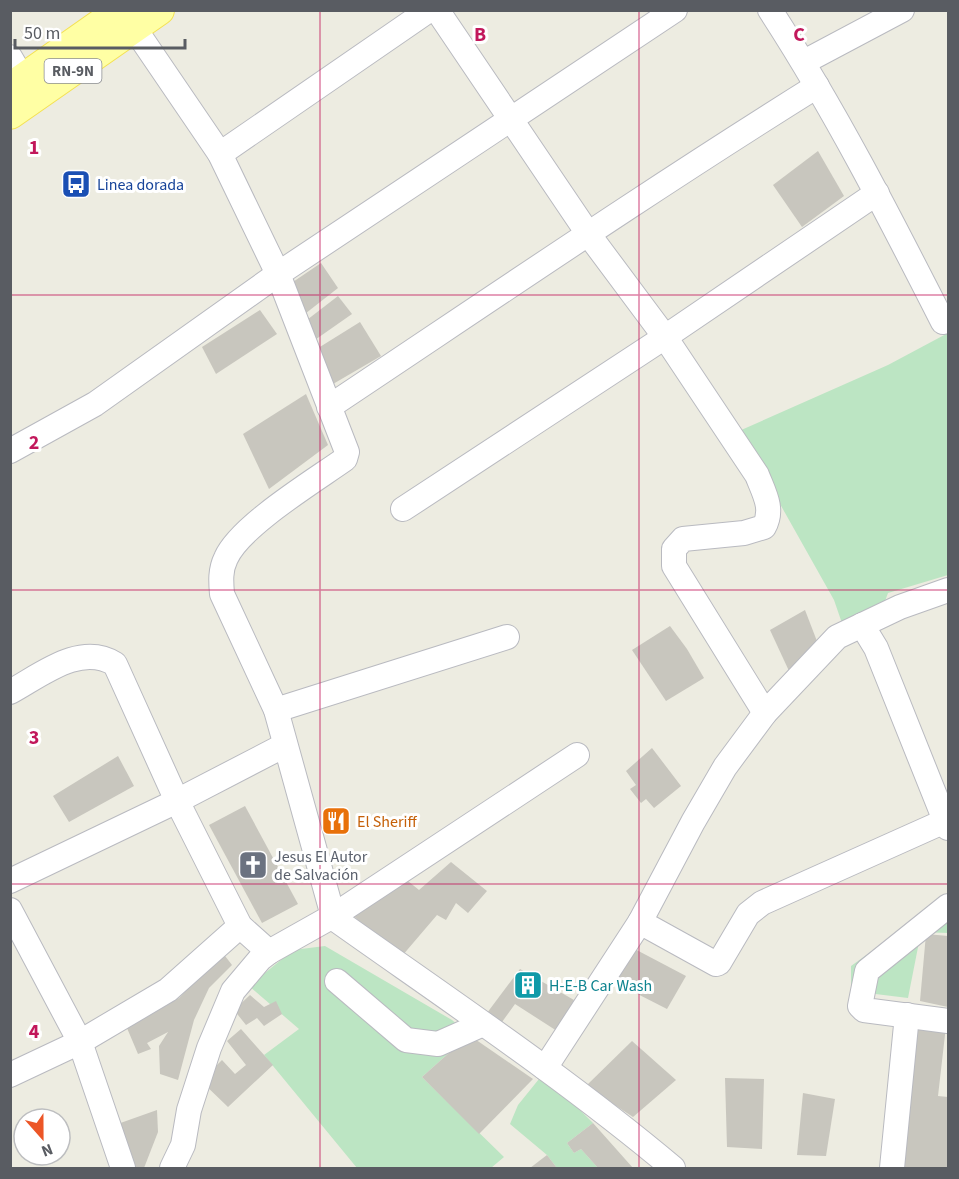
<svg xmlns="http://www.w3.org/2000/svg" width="959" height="1179" font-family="'Source Sans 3',sans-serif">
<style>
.green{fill:#bce5c3}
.building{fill:#c8c6be}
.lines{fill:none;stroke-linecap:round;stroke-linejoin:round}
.minor-casing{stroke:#b9bac0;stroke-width:26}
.major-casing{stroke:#f4e153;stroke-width:32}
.minor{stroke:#fff;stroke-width:24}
.major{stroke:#ffffa4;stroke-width:30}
.grid{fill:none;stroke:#c2185b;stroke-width:1.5;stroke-opacity:0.55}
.labels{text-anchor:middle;stroke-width:6;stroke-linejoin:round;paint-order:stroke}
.shield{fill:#fff;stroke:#8b8d91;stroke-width:1.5}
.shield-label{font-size:15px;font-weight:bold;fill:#595c62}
.transit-label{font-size:16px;fill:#164399;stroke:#fff;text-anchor:start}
.food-label{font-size:16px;fill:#c56008;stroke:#fff;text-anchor:start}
.worship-label{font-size:16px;fill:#5b616d;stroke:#fff;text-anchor:start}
.culture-label{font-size:16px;fill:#0d838f;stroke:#fff;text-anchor:start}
.grid-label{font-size:20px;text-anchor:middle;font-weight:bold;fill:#c2185b;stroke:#fff;stroke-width:6;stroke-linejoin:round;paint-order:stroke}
</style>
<rect width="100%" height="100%" fill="#edece1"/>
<g class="green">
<path d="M948 333V575L888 593 877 623 844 629 834 600 739 431 888 365Z"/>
<path d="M948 897V933L921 932 908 998 851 991V966Z"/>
<path d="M325 946 452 1020 469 1035 422 1077 504 1157 491 1168H357L264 1055 299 1029 249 986 293 950Z"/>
<path d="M539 1079 564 1094 593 1123 567 1143 574 1153 581 1149 598 1168H557L547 1155 510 1124 518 1105Z"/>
</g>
<g class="building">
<path d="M818 151 844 196 802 227 773 185Z"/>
<path d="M321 263 338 288 301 317 287 286Z"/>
<path d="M338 296 352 314 312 342 303 323Z"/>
<path d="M260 310 277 334 216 374 202 347Z"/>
<path d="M360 322 381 356 333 384 315 350Z"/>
<path d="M306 394 328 445 269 489 243 434Z"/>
<path d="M805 610 820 649 789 671 770 630Z"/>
<path d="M670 626 687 649 704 678 666 701 632 650Z"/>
<path d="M652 748 681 786 654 808 646 799 641 803 630 789 636 785 626 771Z"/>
<path d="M118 756 134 786 69 822 53 796Z"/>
<path d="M245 806 298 904 262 923 209 825Z"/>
<path d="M451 862 487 891 468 913 456 903 446 920 437 915 402 956 371 934 352 914 403 877 419 890Z"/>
<path d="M926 934 948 936V1007L920 1001Z"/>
<path d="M629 946 686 976 667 1009 614 982Z"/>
<path d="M222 952 232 965 209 988 194 1020 178 1080 160 1074 159 1046 168 1032 147 1043 151 1049 138 1054 124 1021 179 998Z"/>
<path d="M520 969 574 1000 557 1031 515 1004 502 1022 487 1013Z"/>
<path d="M250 995 264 1007 276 1001 282 1014 264 1026 257 1018 246 1025 234 1010Z"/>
<path d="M909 1021 946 1026 938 1096 948 1097V1168H895Z"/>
<path d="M241 1029 273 1065 228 1107 201 1081 222 1060 235 1074 246 1065 227 1041Z"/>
<path d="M469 1035 533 1079 479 1134 422 1077Z"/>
<path d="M632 1041 676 1080 633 1117 586 1086Z"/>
<path d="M725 1078 764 1079 762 1149 727 1147Z"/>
<path d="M803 1093 835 1099 826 1156 797 1155Z"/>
<path d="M157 1110 158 1132 144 1168H127L112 1126Z"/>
<path d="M593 1123 633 1168H598L581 1149 574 1153 567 1143Z"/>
<path d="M547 1155 557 1168H530Z"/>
</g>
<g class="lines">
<g class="minor-casing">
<g id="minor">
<path d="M437 10 589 235 665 337 757 475C764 493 774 509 764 527L744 533 683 539 674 549V566L765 713"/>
<path d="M770 10C835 110 889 216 943 322L948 321"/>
<path d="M124 13 220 154 278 274 347 452 345 459C314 481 240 526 226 558 220 570 221 582 222 594L276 710 333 916 339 922C452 1002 567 1079 673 1168"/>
<path d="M10 57 23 79"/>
<path d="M804 62 902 10"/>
<path d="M220 154 429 10"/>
<path d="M329 407C491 299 652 189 817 86"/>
<path d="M10 451 95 404 278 274 675 10"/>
<path d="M403 509 665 337 877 193"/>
<path d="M862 625 876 648 948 828"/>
<path d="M10 692C40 676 80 642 115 664L177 801 240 926 269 952"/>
<path d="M276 710 507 637"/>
<path d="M10 881 177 801 285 745"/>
<path d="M948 906 867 971 860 1006 864 1010 948 1021"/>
<path d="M10 910 80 1042 123 1168"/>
<path d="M640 922 716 964 719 963 748 914 762 903 945 821"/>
<path d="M337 981 406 1040 438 1044 483 1024"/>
<path d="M545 1068 640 922 693 822 725 767 765 713 837 637 900 607 948 590"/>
<path d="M10 1075 80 1042 168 990 240 926"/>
<path d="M172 1168 183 1145 189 1110 209 1048 233 991 260 959 269 952 333 916 577 755"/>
<path d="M892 1168 907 1015"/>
</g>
</g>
<g class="major-casing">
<g id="major">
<path d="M10 88 121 10"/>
<path d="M10 114 159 10"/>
</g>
</g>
<use href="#minor" class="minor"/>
<use href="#major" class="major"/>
</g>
<path class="grid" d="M320 10V1168M639 10V1168M10 295H948M10 590H948M10 884H948"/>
<defs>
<g id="bus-square" transform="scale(1.5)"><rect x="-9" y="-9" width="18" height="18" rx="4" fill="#1a4fb4" stroke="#fff"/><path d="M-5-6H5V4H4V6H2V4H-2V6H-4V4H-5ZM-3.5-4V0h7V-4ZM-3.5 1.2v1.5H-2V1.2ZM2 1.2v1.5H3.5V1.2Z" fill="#fff"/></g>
<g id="restaurant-square" transform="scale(1.5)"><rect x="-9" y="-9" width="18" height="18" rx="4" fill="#e8710a" stroke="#fff"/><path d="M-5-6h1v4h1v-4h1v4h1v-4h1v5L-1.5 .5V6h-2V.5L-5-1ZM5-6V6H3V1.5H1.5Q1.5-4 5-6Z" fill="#fff"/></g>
<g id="church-square" transform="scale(1.5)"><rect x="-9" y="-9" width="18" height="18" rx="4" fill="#6b7280" stroke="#fff"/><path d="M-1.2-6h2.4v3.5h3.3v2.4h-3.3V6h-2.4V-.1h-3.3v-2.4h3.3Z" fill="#fff"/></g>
<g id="building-square" transform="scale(1.5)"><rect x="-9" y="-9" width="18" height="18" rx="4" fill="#0f9aa8" stroke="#fff"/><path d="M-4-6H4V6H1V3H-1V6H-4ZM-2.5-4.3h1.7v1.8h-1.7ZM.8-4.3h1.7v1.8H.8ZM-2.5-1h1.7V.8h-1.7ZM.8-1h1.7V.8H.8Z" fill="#fff"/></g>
</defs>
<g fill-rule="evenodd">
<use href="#bus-square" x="76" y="184"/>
<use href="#restaurant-square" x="336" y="821"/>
<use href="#church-square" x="253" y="865"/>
<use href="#building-square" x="528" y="985"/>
</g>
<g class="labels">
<rect class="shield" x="44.5" y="59" width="57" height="24" rx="4.5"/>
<g class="shield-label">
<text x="73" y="76">RN-9N</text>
</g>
<g class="transit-label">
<text x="97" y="190">Linea dorada</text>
</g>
<g class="food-label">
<text x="357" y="827">El Sheriff</text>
</g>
<g class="worship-label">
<text x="274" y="862">Jesus El Autor<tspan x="274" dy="18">de Salvación</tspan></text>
</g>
<g class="culture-label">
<text x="549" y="991">H-E-B Car Wash</text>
</g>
</g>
<g class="grid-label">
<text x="480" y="41">B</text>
<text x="799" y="41">C</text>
<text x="34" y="154">1</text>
<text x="34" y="449">2</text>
<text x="34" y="744">3</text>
<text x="34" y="1038">4</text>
</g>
<rect width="959" height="1179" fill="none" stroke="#595c62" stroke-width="24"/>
<g transform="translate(42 1137) rotate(159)"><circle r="28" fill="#ffffff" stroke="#bdbec0" stroke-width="1.5"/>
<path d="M0-4.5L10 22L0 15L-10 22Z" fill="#ec5627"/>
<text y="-9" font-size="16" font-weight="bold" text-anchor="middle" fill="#595c62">N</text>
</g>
<path d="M15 39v9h170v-9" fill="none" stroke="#595c62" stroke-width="3"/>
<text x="24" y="39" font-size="18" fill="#595c62" stroke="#ffffff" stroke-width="4.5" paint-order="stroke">50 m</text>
</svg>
